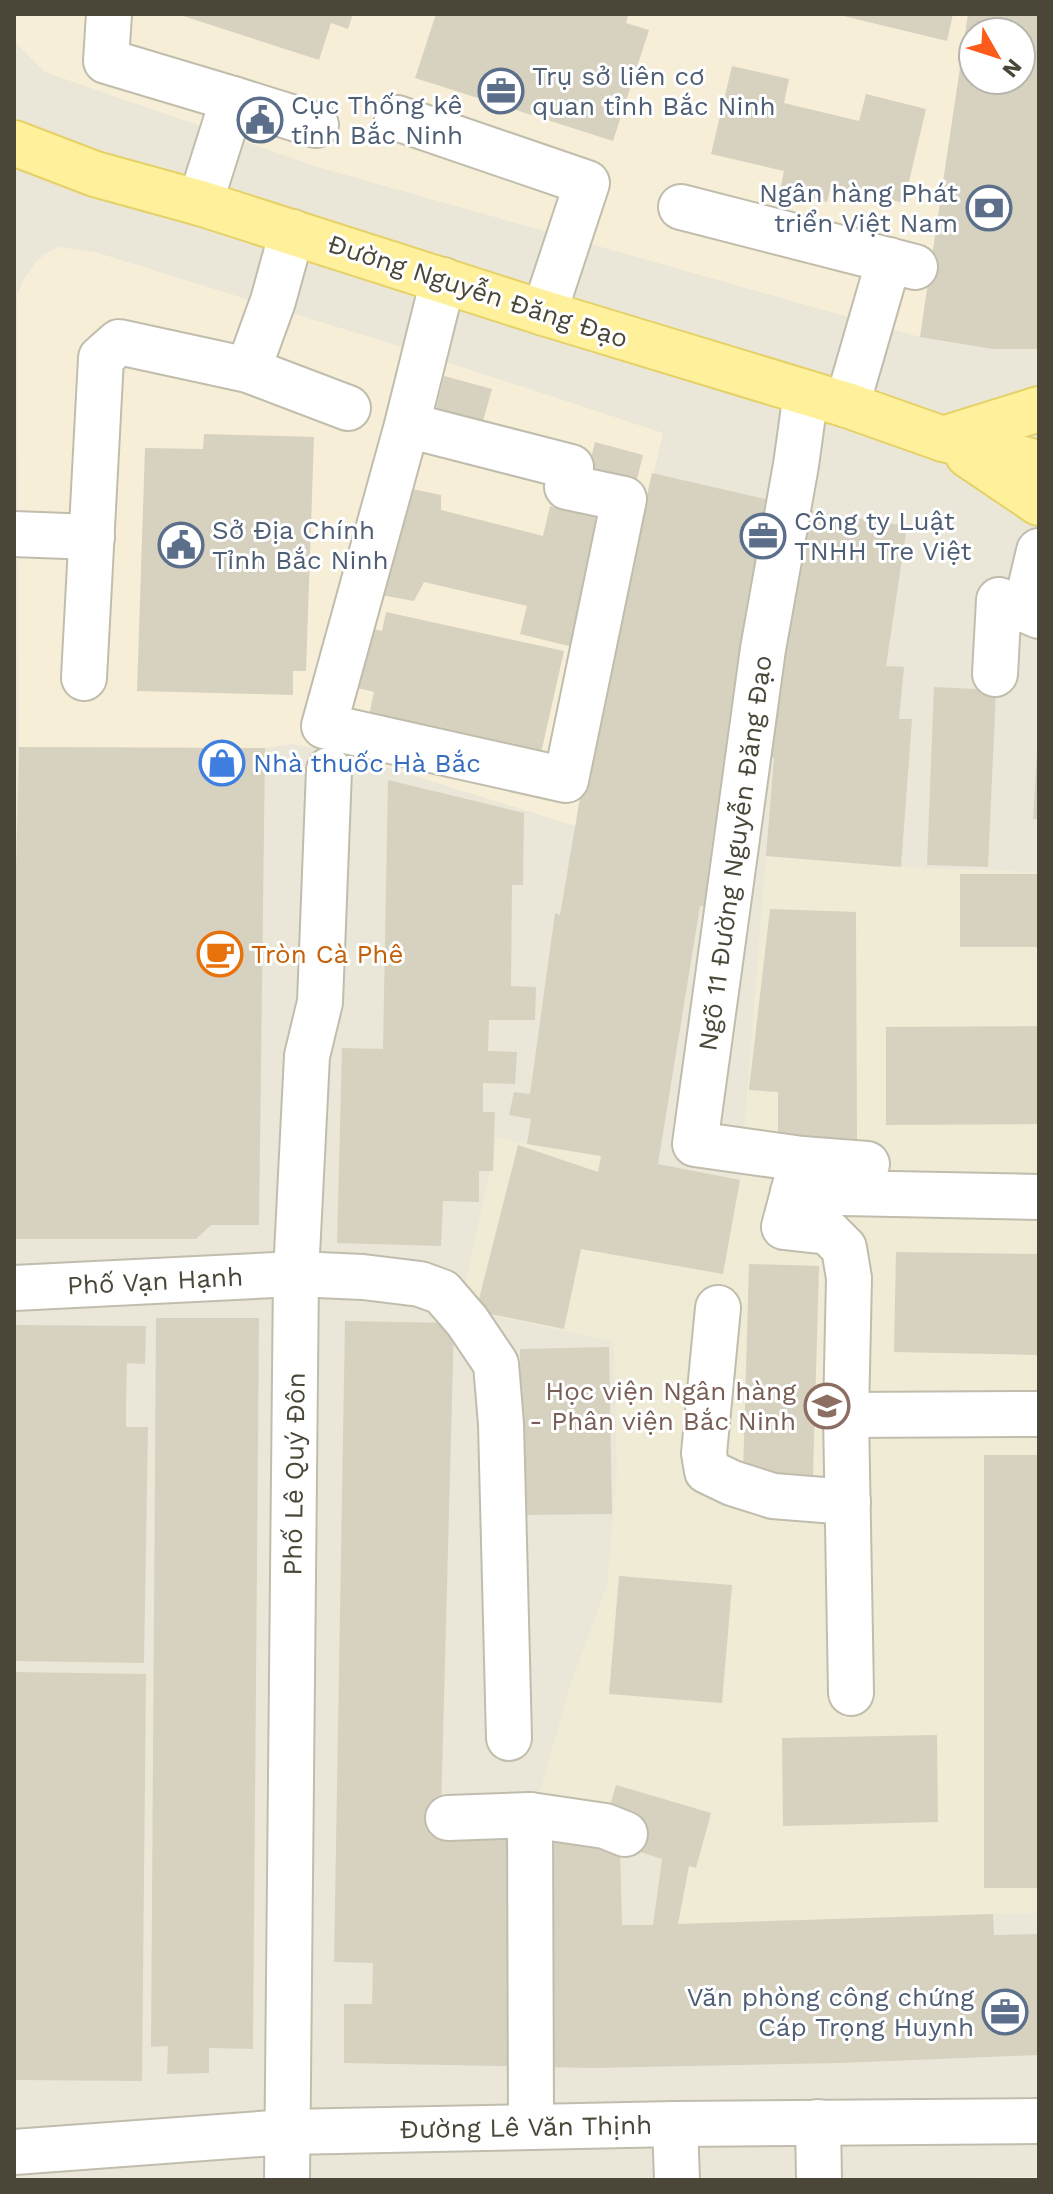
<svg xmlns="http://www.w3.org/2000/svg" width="1053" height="2194" font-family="'Work Sans',sans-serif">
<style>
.residential{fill:#eae7d9;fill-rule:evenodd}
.commercial{fill:#f7eed7}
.education{fill:#efebd5}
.building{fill:#d7d1c0;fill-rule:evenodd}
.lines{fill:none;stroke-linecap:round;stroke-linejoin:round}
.minor-casing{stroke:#c1bdad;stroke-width:48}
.major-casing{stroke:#e6d169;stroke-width:48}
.minor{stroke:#fff;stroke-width:44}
.major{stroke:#fff09b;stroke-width:44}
.labels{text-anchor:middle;stroke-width:6;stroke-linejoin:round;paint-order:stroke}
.service-label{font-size:26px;fill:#4e5e75;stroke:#fff;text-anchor:start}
.street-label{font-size:26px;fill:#4a4638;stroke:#fff}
.shop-label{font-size:26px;fill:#366cbe;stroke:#fff;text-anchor:start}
.food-label{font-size:26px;fill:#c56008;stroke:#fff;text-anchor:start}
.education-label{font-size:26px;fill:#785e54;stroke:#fff;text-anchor:end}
</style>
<rect width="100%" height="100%" fill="#f6f4eb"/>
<path class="residential" d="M14 14H1039V2180H14ZM973 32H1021V80H973Z"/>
<g class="commercial">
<path d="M14 14H968L920 337 321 168 45 72 14 41Z"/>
<path d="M58 247 95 252 395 345 663 433 606 678 576 826 337 752 292 744 265 748 19 747 17 296 24 279 35 263 45 254Z"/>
<path d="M1012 2177H1039V2180H870Z"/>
</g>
<path class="education" d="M766 856 901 867 1039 872V1913L678 1924 689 1866 711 1813 617 1785 606 1820 536 1805 570 1686 607 1585 617 1472 614 1342 460 1308 497 1137 527 1144 658 1164 740 1180Z"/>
<g class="building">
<path d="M177 14H353L348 29 331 23 319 60Z"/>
<path d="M436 14H622L628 16 626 23 649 30 613 141 415 78Z"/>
<path d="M835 14H953L947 41Z"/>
<path d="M968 14H1039V349H993L920 337ZM973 32H1021V80H973Z"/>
<path d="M732 66 789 79 784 103 859 121 866 94 926 109 904 203 831 185 827 202 780 191 784 171 711 154Z"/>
<path d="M444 376 492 389 483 421 436 409Z"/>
<path d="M204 434 314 437 306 671H293V695L137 691 145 448 203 449Z"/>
<path d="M595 442 643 455 635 487 587 475Z"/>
<path d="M652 473 783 503 715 824 707 881 721 884 717 908 700 906 658 1164 740 1180 723 1274 581 1249 564 1329 476 1311 518 1145 598 1172 601 1156 527 1144 531 1119 509 1115 514 1092 530 1094 555 913 560 915 582 786Z"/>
<path d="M398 486 441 495V510L543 536 550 506 612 521 581 649 520 634 527 606 424 582 414 601 375 594Z"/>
<path d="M793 508 907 526 886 666 904 667 899 719H912L901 867 766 856 774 758 765 757Z"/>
<path d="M386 612 564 651 539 762 367 724 374 692 345 685 359 625 382 631Z"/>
<path d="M934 687 996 690 988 867 927 865Z"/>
<path d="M19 747 265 748 259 1225H211L196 1239H14V953Z"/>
<path d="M1037 752H1039V819H1033Z"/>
<path d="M388 780 524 813 523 885H512L511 986 536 987 535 1020H489L488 1051 517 1052 515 1084 483 1083V1112H495L493 1171H479V1202L443 1201 441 1246 337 1243 342 1048 383 1049Z"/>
<rect x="960" y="874" width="79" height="73"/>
<path d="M770 909 856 912 857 1139 778 1136V1092L749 1090Z"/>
<path d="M1039 1026V1124L886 1125V1027Z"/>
<path d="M896 1252 1039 1254V1355L894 1352Z"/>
<path d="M749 1264 819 1266 813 1475 743 1474Z"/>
<path d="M156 1318H259L253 2049 209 2048V2073L167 2074 168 2046 151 2047Z"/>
<path d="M345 1321 454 1323 441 1813 589 1834V1847L620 1845 622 1925H653L662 1859 628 1848 606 1820 616 1785 711 1813 696 1868 689 1866 678 1924 993 1914 994 1935 1039 1934V2055L839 2063 593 2068 344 2063V2004H372L373 1963 334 1962Z"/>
<path d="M14 1325 146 1326 145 1364 127 1363 126 1401V1427H148L144 1663 14 1661Z"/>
<path d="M609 1347 612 1514 523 1515 520 1349Z"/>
<rect x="984" y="1455" width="55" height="433"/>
<path d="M619 1576 732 1585 722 1703 609 1694Z"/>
<path d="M14 1672 146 1674 142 2081 14 2080Z"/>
<path d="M937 1735 938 1822 783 1826 782 1738Z"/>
</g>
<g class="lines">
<g class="minor-casing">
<g id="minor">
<path d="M109 14 106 61 233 99"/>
<path d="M397 118 587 183 544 313"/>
<path d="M200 203 233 99 316 125"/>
<path d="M681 207 915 267"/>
<path d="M292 232 273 301 248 370 348 408"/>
<path d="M806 393 796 465 763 649 695 1144 802 1159 867 1164"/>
<path d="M847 405 889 260"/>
<path d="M407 425 571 467 567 487 624 499 566 780 324 726 407 425 443 280"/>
<path d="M14 534 92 537"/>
<path d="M1039 551 1025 610 1039 616"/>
<path d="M995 674 999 600 1025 610"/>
<path d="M84 678 101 358 119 342 248 370"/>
<path d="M802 1159 784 1227 828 1232 844 1248 849 1278 846 1415 851 1693"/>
<path d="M793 1192 1039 1197"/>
<path d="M14 1288 296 1274 363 1277 420 1284 442 1292 467 1321 496 1364 501 1424 509 1738"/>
<path d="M718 1308 704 1453 707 1471 732 1483 773 1496 848 1502"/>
<path d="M846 1415 1039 1414"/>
<path d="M448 1818 530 1815"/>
<path d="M818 2122 819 2180"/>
<path d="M675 2124 677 2180"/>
<path d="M531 2127 530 1815 605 1826 625 1834"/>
<path d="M14 2152 287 2132 675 2124 1039 2121"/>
<path d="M287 2180 296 1274 307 1056 320 1002 329 770"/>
</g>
</g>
<g class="major-casing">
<g id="major">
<path d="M14 143 95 174 200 203 544 313 847 405 943 439 1039 463"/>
<path d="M943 439 1039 409"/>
<path d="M968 455 1039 503"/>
</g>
</g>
<use href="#minor" class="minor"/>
<use href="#major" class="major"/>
</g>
<defs>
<g id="office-ring" transform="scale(2.3)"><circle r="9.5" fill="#fff" stroke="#5c6f8a" stroke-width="1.5"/><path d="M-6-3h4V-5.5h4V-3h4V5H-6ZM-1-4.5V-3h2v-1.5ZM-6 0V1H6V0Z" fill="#5c6f8a"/></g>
<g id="civic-ring" transform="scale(2.3)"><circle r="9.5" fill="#fff" stroke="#5c6f8a" stroke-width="1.5"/><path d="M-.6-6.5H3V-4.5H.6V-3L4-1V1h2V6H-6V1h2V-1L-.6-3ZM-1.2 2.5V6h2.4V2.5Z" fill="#5c6f8a"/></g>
<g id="bank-ring" transform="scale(2.3)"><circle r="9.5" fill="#fff" stroke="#5c6f8a" stroke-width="1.5"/><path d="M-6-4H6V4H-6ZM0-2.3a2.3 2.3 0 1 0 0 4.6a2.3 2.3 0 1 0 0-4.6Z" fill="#5c6f8a"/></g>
<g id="shop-ring" transform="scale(2.3)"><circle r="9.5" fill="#fff" stroke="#3f7fe0" stroke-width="1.5"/><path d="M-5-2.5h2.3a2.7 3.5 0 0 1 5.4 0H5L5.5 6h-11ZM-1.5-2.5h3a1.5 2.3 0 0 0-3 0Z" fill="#3f7fe0"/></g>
<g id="cafe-ring" transform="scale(2.3)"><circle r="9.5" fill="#fff" stroke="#e8710a" stroke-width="1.5"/><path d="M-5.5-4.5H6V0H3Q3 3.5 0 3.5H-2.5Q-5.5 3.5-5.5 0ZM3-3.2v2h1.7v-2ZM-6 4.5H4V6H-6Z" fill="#e8710a"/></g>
<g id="university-ring" transform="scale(2.3)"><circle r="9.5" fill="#fff" stroke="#8d6e63" stroke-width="1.5"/><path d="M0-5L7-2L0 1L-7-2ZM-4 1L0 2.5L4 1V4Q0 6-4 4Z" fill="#8d6e63"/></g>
</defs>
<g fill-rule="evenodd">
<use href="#office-ring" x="501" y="91"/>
<use href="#civic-ring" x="260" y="120"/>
<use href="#bank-ring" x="989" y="208"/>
<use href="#office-ring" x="763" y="536"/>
<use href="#civic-ring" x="181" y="545"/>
<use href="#shop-ring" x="222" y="763"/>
<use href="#cafe-ring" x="220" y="954"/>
<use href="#university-ring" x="827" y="1406"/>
<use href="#office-ring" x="1005" y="2012"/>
</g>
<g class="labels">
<g class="service-label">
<text x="532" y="85">Trụ sở liên cơ<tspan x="532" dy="30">quan tỉnh Bắc Ninh</tspan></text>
<text x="291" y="114">Cục Thống kê<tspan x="291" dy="30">tỉnh Bắc Ninh</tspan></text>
<text x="958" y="202" text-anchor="end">Ngân hàng Phát<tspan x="958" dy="30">triển Việt Nam</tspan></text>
<text x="794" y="530">Công ty Luật<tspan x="794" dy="30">TNHH Tre Việt</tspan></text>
<text x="212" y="539">Sở Địa Chính<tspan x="212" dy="30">Tỉnh Bắc Ninh</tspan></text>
<text x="974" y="2006" text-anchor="end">Văn phòng công chứng<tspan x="974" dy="30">Cáp Trọng Huynh</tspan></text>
</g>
<g class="street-label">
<text transform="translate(478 291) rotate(18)" y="9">Đường Nguyễn Đăng Đạo</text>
<text transform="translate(735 853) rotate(-82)" y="9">Ngõ 11 Đường Nguyễn Đăng Đạo</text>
<text transform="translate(155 1281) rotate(-3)" y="9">Phố Vạn Hạnh</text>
<text transform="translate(294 1474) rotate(-89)" y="9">Phố Lê Quý Đôn</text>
<text transform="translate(526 2127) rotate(-1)" y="9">Đường Lê Văn Thịnh</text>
</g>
<g class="shop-label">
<text x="253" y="772">Nhà thuốc Hà Bắc</text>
</g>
<g class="food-label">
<text x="251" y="963">Tròn Cà Phê</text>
</g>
<g class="education-label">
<text x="796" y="1400">Học viện Ngân hàng<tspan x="796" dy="30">- Phân viện Bắc Ninh</tspan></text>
</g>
</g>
<rect width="1053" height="2194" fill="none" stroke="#4a4638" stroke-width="32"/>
<g transform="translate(997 56) rotate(129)"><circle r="38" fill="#ffffff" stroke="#b7b5af" stroke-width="2"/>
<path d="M0-6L14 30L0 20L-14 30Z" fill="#fc5b1c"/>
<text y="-12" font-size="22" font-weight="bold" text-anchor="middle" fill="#4a4638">N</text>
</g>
</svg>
